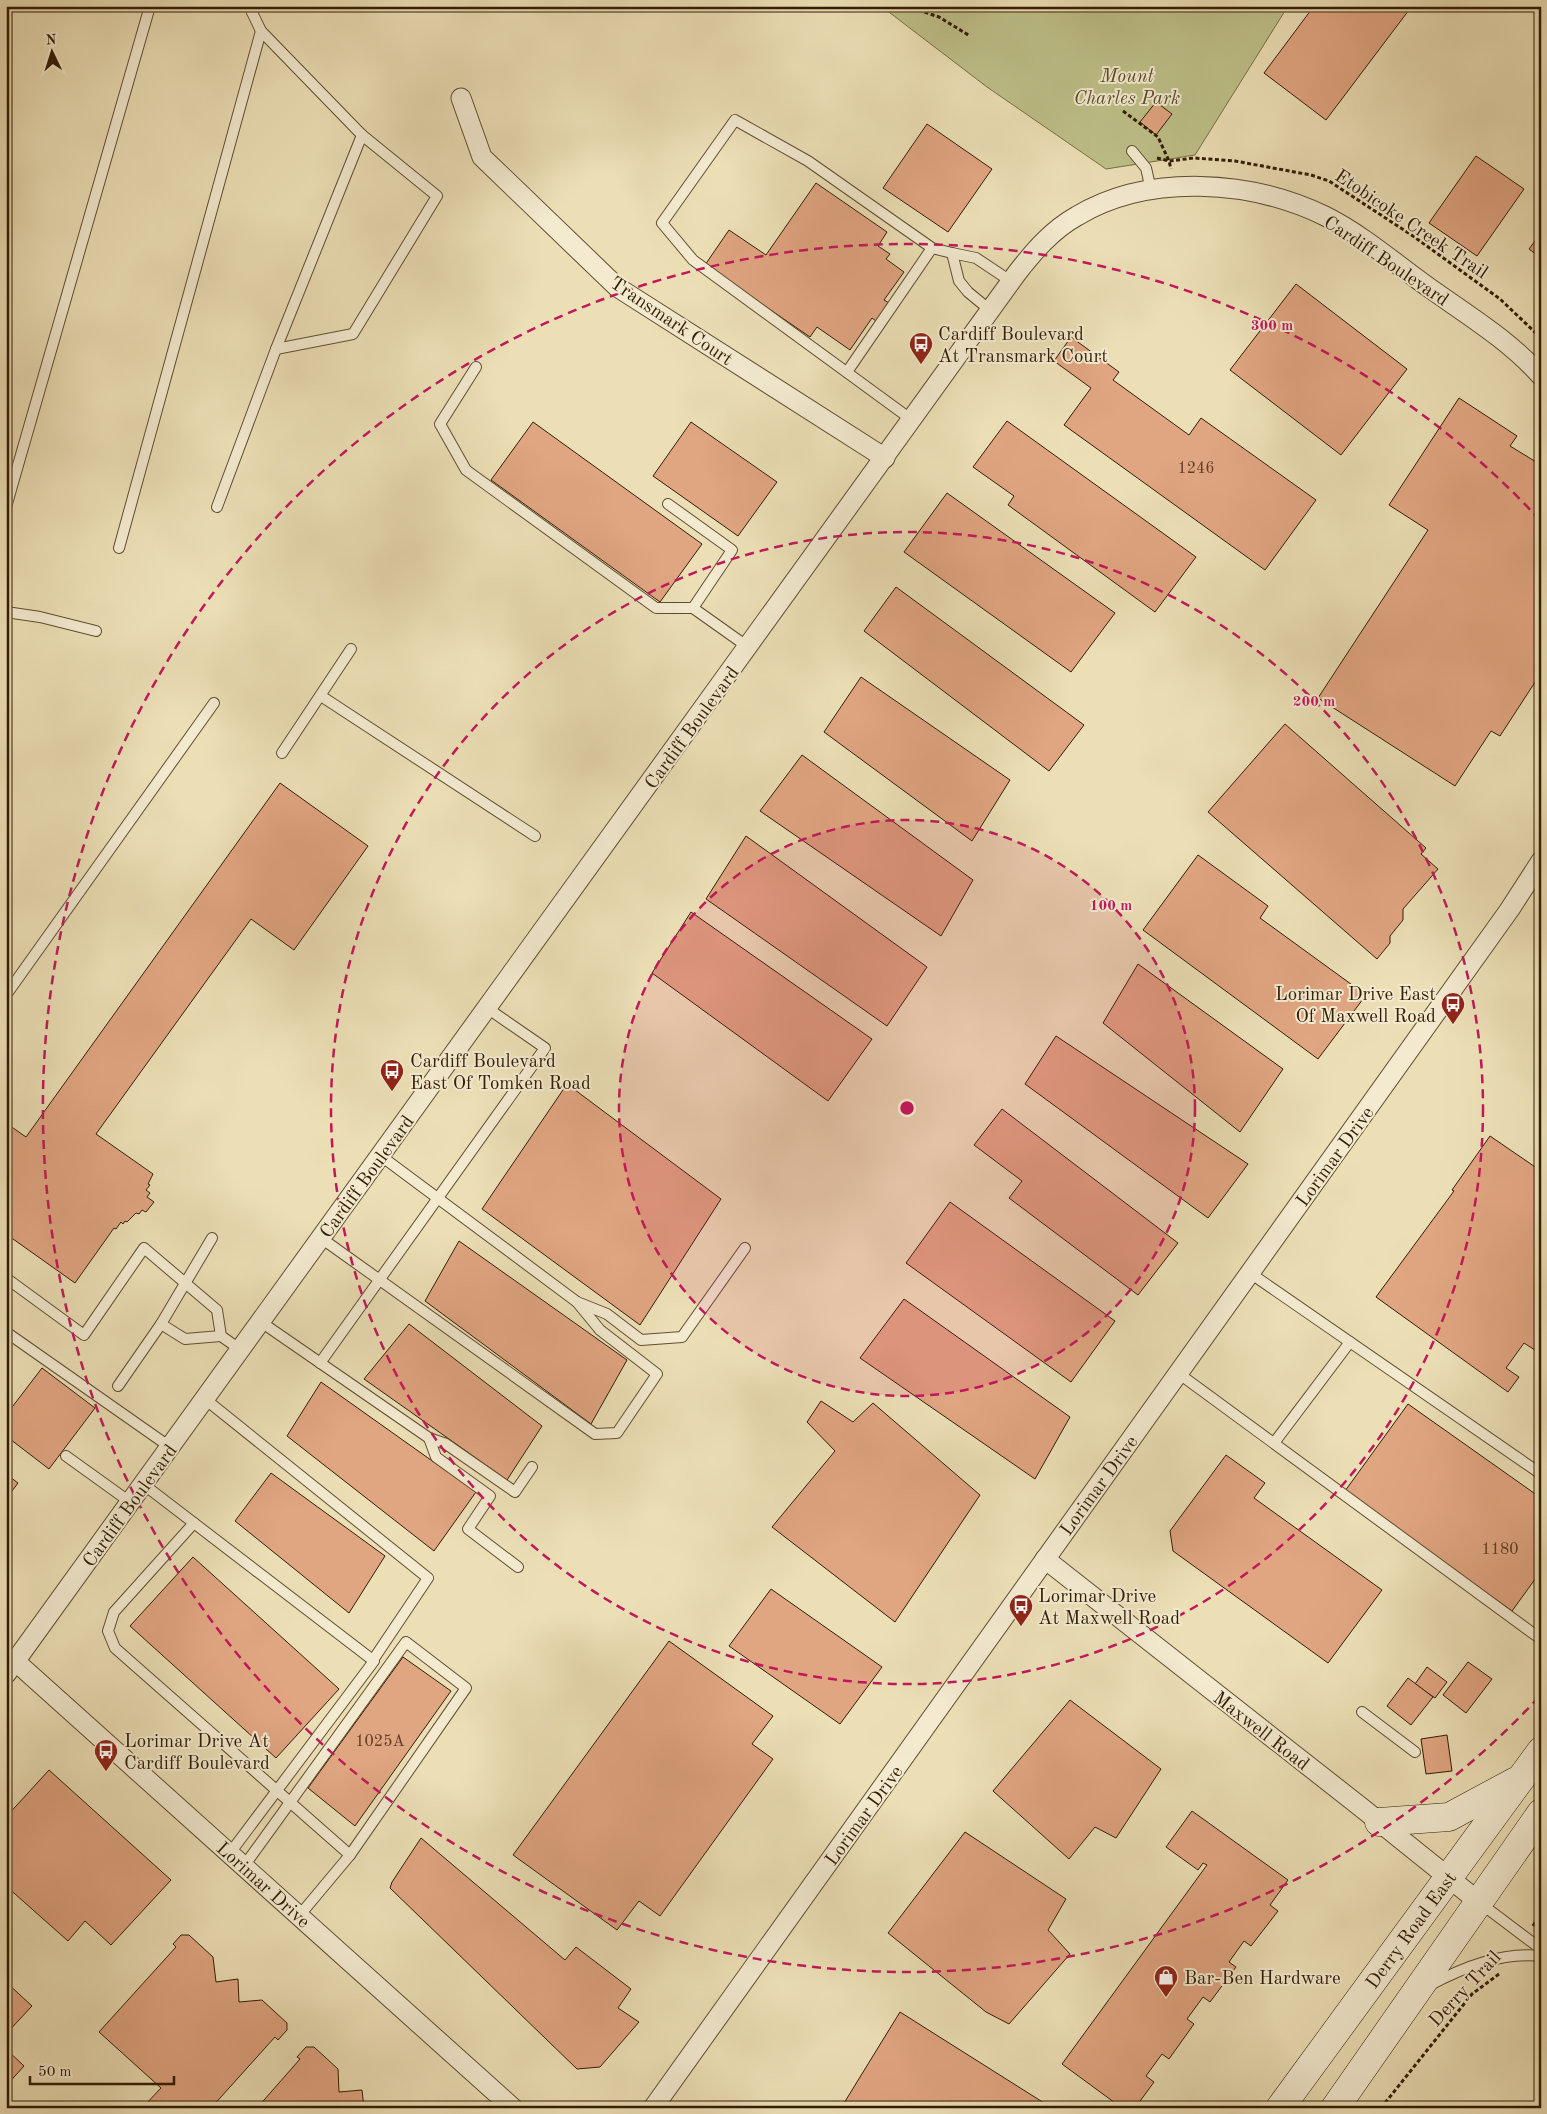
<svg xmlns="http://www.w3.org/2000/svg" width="1547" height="2114" font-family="'Old Standard TT',serif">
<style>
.green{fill:#bec089;stroke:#786e46}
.building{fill:#e0a581;stroke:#321d04}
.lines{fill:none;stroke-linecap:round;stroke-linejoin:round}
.service-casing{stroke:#604e30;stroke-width:12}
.minor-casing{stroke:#604e30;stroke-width:21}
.secondary-casing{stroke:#321d04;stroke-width:29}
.path{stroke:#321d04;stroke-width:3;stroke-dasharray:4 2.5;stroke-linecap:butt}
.service{stroke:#f3ead0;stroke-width:10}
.minor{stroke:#f3ead0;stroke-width:19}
.secondary{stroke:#f3ead0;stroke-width:28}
.ring{fill:none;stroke:#c2185b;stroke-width:2.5;stroke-dasharray:9 6}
.labels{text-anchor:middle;stroke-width:4;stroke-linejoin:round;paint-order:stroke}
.number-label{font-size:16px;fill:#5e3f23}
.park-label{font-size:19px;font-style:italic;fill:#5c4e2c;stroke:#f3ead0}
.street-label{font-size:19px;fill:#321d04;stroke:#f3ead0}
.poi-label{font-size:19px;fill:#321d04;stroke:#f3ead0;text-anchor:start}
.centre{fill:#c2185b;stroke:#f3ead0;stroke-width:2.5}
.ring-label{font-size:15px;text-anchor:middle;font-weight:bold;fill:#c2185b;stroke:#f3ead0;stroke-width:4;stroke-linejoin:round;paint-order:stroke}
</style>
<rect width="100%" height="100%" fill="#ecdfb6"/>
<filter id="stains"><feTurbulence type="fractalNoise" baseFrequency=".004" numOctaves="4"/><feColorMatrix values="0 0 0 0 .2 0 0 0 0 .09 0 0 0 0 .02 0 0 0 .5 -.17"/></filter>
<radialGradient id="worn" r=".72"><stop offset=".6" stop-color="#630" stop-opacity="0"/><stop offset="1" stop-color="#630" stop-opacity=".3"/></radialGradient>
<path class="green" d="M881 6H1288L1195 155 1106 169 987 87Z"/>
<g class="building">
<path d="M1314 6H1412L1326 120 1264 73Z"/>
<path d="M1156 102 1172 114 1156 135 1140 122Z"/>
<path d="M927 124 992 169 948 232 883 188Z"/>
<path d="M1476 156 1524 189 1477 256 1429 223Z"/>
<path d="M816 183 887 232 878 246 890 254 886 259 904 272 884 300 889 303 876 321 872 318 850 350 817 327 810 337 705 265 729 230 766 255Z"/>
<path d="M1541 233V258L1529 249Z"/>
<path d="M1296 284 1407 369 1341 455 1230 370Z"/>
<path d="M1071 337 1119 372 1113 380 1189 435 1201 418 1316 500 1265 570 1064 425 1091 388 1054 361Z"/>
<path d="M1459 398 1517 436 1510 446 1541 465V673L1500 736 1491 731 1455 786 1318 698 1428 530 1389 505Z"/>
<path d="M1007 421 1196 557 1155 612 1008 505 1014 496 973 467Z"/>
<path d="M533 422 702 544 660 602 491 480Z"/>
<path d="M691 422 777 482 738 536 653 476Z"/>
<path d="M947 493 1115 613 1071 672 904 552Z"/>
<path d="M896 587 1084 725 1049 771 864 631Z"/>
<path d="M861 677 1010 780 972 841 824 732Z"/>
<path d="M1285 724 1426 848 1421 854 1438 869 1403 909V920L1390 936V943L1377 959 1208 812Z"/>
<path d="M802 755 973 880 941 936 760 811Z"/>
<path d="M280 783 368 846 294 950 251 919 96 1134 153 1174 148 1184 150 1185 146 1190 150 1193 147 1197 154 1202 146 1212 142 1210 139 1214 136 1213 127 1222 125 1221 123 1224 121 1222 116 1229 114 1228 75 1283 6 1234V1123L26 1137Z"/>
<path d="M746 836 927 967 887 1026 706 899Z"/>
<path d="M1198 855 1268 906 1260 918 1366 995 1318 1059 1143 930Z"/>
<path d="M691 912 872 1039 828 1101 652 973Z"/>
<path d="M1138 964 1283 1069 1240 1132 1103 1023Z"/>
<path d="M1056 1036 1248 1164 1208 1218 1025 1084Z"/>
<path d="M567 1084 721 1199 640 1325 482 1209Z"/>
<path d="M1002 1109 1178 1243 1138 1295 1009 1198 1022 1181 974 1145Z"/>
<path d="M1490 1136 1541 1171V1348L1538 1352 1524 1343 1506 1368 1519 1377 1508 1392 1376 1297 1454 1191 1452 1190Z"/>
<path d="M950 1202 1115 1321 1071 1382 906 1263Z"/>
<path d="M459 1241 627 1360 591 1424 425 1301Z"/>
<path d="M904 1299 1070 1417 1035 1479 860 1358Z"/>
<path d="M409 1324 542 1426 507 1480 364 1379Z"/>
<path d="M42 1368 95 1408 49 1469 6 1436V1415Z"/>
<path d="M321 1382 476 1492 434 1551 287 1436Z"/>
<path d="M821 1401 853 1422 873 1403 980 1495 895 1622 772 1527 835 1451 807 1422Z"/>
<path d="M1408 1404 1541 1498V1571L1512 1611 1345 1491Z"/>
<path d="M1226 1455 1265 1483 1254 1498 1382 1590 1328 1663 1173 1551 1170 1531Z"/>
<path d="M271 1473 385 1556 349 1613 235 1521Z"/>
<path d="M6 1474 18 1483 6 1499Z"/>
<path d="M193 1557 339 1689 276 1758 130 1626Z"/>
<path d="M771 1589 882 1667 840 1724 729 1646Z"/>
<path d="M669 1641 773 1716 752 1744 773 1759 660 1916 639 1901 617 1930 513 1855Z"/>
<path d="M403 1657 451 1691 355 1826 308 1788Z"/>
<path d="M1468 1662 1492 1679 1466 1713 1443 1695Z"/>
<path d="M1427 1667 1447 1682 1435 1698 1415 1684Z"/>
<path d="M1408 1678 1433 1697 1411 1725 1387 1706Z"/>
<path d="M1070 1700 1161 1769 1116 1838 1095 1827 1069 1859 993 1791Z"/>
<path d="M1447 1735 1452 1771 1426 1774 1421 1739Z"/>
<path d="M49 1770 171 1880 111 1945 85 1921 68 1941 6 1886V1856L8 1854 6 1853V1817Z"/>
<path d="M1192 1811 1288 1880 1270 1905 1278 1911 1251 1946 1244 1941 1229 1962 1236 1967 1210 2002 1203 1997 1187 2019 1194 2024 1169 2059 1162 2054 1146 2076 1154 2082 1135 2108H1122L1062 2064 1207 1865 1203 1863 1198 1870 1166 1847Z"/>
<path d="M965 1832 1066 1899 1048 1930 1070 1954 1009 2024 986 2012 888 1933Z"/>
<path d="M421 1838 565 1960 576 1947 631 1989 618 2008 639 2022 600 2067 577 2069 390 1888 392 1882Z"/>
<path d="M181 1935H189L213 1957 216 1982 238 1979 239 2002 262 2000 287 2023V2030L278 2040 275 2037 211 2108H146L144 2106 161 2088 99 2032 176 1947 173 1944Z"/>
<path d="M6 1982 32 2006 6 2034Z"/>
<path d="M900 2012 1052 2108H841Z"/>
<path d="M306 2047H314L338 2069 339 2092 362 2090 364 2108H257L300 2059 297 2057Z"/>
<path d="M6 2049 24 2066 6 2086Z"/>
</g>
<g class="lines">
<g class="service-casing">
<g id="service">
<path d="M249 6 261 31"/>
<path d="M1132 151 1146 168 1151 190"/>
<path d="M991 311 968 292 959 281 952 253 976 258 1012 282"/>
<path d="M276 349 353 334 437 196 362 135"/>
<path d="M476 367 440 424 466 470 656 608H693L748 647"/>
<path d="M847 372 932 248"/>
<path d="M912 420 693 260 662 223 735 120 808 161 932 248 952 253"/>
<path d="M668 504 732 550 693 608"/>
<path d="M6 507 150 6"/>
<path d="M119 548 261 31 362 135 276 349 217 507"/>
<path d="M6 612 40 617 96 631"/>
<path d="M321 696 535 836"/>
<path d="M282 753 351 649"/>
<path d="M6 995 214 703"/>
<path d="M381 1156 577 1302 607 1314 641 1340 682 1337 745 1248"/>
<path d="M321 1238 595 1434 617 1433 657 1374 600 1330 577 1302"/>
<path d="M1250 1273 1541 1474"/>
<path d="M6 1278 84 1335 144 1248 217 1310 221 1336 241 1350"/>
<path d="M261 1322 429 1438 446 1444 515 1492 532 1467"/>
<path d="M161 1324 212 1238"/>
<path d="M6 1332 170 1447"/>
<path d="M320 1363 545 1048 487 1008"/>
<path d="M1178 1373 1538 1637 1541 1633"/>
<path d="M118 1386 161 1324 185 1339 221 1336"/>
<path d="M205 1399 428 1578 373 1660"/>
<path d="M429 1438 436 1457 490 1496 468 1529 518 1567"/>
<path d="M1274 1443 1350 1342"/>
<path d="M66 1456 130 1502"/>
<path d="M143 1484 374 1661 230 1853"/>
<path d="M194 1523 114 1612 108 1631 115 1648 350 1855 299 1916"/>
<path d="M1362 1712 1415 1752"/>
<path d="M244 1866 406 1642 466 1688 350 1855"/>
<path d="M1480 1903 1541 1949"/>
<path d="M1430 1985C1464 1967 1502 1952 1541 1956"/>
</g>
</g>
<g class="minor-casing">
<g id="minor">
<path d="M461 98 482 157 617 287 885 458"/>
<path d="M1045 1559 1362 1808 1479 1902"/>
<path d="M15 1661 513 2108"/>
<path d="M6 1674 1017 273C1034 251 1052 230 1077 216 1149 173 1251 180 1325 216 1363 235 1397 265 1431 289 1469 316 1510 341 1541 376"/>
<path d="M653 2108 1510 909 1541 861"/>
</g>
</g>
<g class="secondary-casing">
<g id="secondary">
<path d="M1379 1822 1449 1817 1516 1781"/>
<path id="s1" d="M1280 2108 1541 1751"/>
<path d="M1335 2108 1541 1813"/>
</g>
</g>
<g class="path">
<path d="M906 6 939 17 970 36"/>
<path d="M1123 111 1158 137 1169 161 1171 169"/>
<path d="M1157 158 1169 161 1194 158 1235 161 1311 175 1329 181 1413 236 1500 299 1541 338"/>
<path d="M1533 1926 1540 1914 1538 1889 1541 1877"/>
<path d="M1381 2108 1472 1994 1499 1974"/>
</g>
<use href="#service" class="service"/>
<use href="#minor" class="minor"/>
<use href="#secondary" class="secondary"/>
</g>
<circle cx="907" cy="1108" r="288" fill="#c2185b" fill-opacity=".12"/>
<g class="ring">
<circle cx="907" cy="1108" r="288"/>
<circle cx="907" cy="1108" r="576"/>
<path d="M1539 1697A864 864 0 1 1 1539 519"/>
</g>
<defs>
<g id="bus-pin" transform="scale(1.25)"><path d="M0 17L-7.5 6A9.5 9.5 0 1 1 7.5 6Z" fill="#8f2418" stroke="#f3ead0"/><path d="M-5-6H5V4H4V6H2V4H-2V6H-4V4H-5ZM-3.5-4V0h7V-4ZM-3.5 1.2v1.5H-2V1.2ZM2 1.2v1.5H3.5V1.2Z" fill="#fff"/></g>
<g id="shop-pin" transform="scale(1.25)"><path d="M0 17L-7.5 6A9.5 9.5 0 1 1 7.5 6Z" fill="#8f2418" stroke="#f3ead0"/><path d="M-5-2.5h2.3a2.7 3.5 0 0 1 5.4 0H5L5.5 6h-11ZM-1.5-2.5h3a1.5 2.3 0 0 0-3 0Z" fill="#fff"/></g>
</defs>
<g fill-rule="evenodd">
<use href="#bus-pin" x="921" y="344"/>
<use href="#bus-pin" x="1453" y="1004"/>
<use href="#bus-pin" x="392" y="1071"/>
<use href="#bus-pin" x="1021" y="1606"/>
<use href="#bus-pin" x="106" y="1751"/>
<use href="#shop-pin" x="1166" y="1977"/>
</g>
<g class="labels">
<g class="number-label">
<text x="1196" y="473">1246</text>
<text x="1500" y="1554">1180</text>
<text x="380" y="1746">1025A</text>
</g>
<g class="park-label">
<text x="1127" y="82">Mount<tspan x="1127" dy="22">Charles Park</tspan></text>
</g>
<g class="street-label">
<text transform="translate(1412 223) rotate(34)" y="7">Etobicoke Creek Trail</text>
<text transform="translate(1387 260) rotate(34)" y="7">Cardiff Boulevard</text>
<text transform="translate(672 320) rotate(34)" y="7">Transmark Court</text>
<text transform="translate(691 727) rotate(-54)" y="7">Cardiff Boulevard</text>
<text transform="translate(1334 1156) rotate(-54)" y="7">Lorimar Drive</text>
<text transform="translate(366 1176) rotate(-54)" y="7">Cardiff Boulevard</text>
<text transform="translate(1098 1485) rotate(-54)" y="7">Lorimar Drive</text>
<text transform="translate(129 1505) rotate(-54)" y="7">Cardiff Boulevard</text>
<text transform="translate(1262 1730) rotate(38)" y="7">Maxwell Road</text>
<text transform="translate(863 1815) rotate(-54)" y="7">Lorimar Drive</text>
<text transform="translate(264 1884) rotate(42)" y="7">Lorimar Drive</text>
<text dy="7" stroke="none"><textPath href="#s1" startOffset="221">Derry Road East</textPath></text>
<text transform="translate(1464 1988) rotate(-47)" y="7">Derry Trail</text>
</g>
<g class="poi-label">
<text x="938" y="340">Cardiff Boulevard<tspan x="938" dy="22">At Transmark Court</tspan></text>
<text x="1436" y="1000" text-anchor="end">Lorimar Drive East<tspan x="1436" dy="22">Of Maxwell Road</tspan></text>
<text x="410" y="1067">Cardiff Boulevard<tspan x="410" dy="22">East Of Tomken Road</tspan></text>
<text x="1038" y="1602">Lorimar Drive<tspan x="1038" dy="22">At Maxwell Road</tspan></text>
<text x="124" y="1747">Lorimar Drive At<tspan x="124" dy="22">Cardiff Boulevard</tspan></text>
<text x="1184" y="1984">Bar-Ben Hardware</text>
</g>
</g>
<circle cx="907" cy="1108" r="8" class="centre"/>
<g class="ring-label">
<text x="1272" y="330">300 m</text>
<text x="1314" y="706">200 m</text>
<text x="1111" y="910">100 m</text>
</g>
<rect width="1547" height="2114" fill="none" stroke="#ecdfb6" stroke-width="25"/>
<rect x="8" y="8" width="1532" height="2099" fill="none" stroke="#321d04" stroke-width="2.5"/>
<rect x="12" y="12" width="1522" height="2089" fill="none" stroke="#321d04"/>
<g transform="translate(52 52) rotate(356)" stroke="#f3ead0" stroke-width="4" paint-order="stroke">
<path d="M0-4L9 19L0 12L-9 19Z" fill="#321d04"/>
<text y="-8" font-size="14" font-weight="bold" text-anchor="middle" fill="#321d04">N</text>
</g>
<path d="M30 2076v8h144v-8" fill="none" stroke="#321d04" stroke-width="2.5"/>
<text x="38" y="2076" font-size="15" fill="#321d04" stroke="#f3ead0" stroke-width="4" paint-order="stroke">50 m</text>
<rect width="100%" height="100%" filter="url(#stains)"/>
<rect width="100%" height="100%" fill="url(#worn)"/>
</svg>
